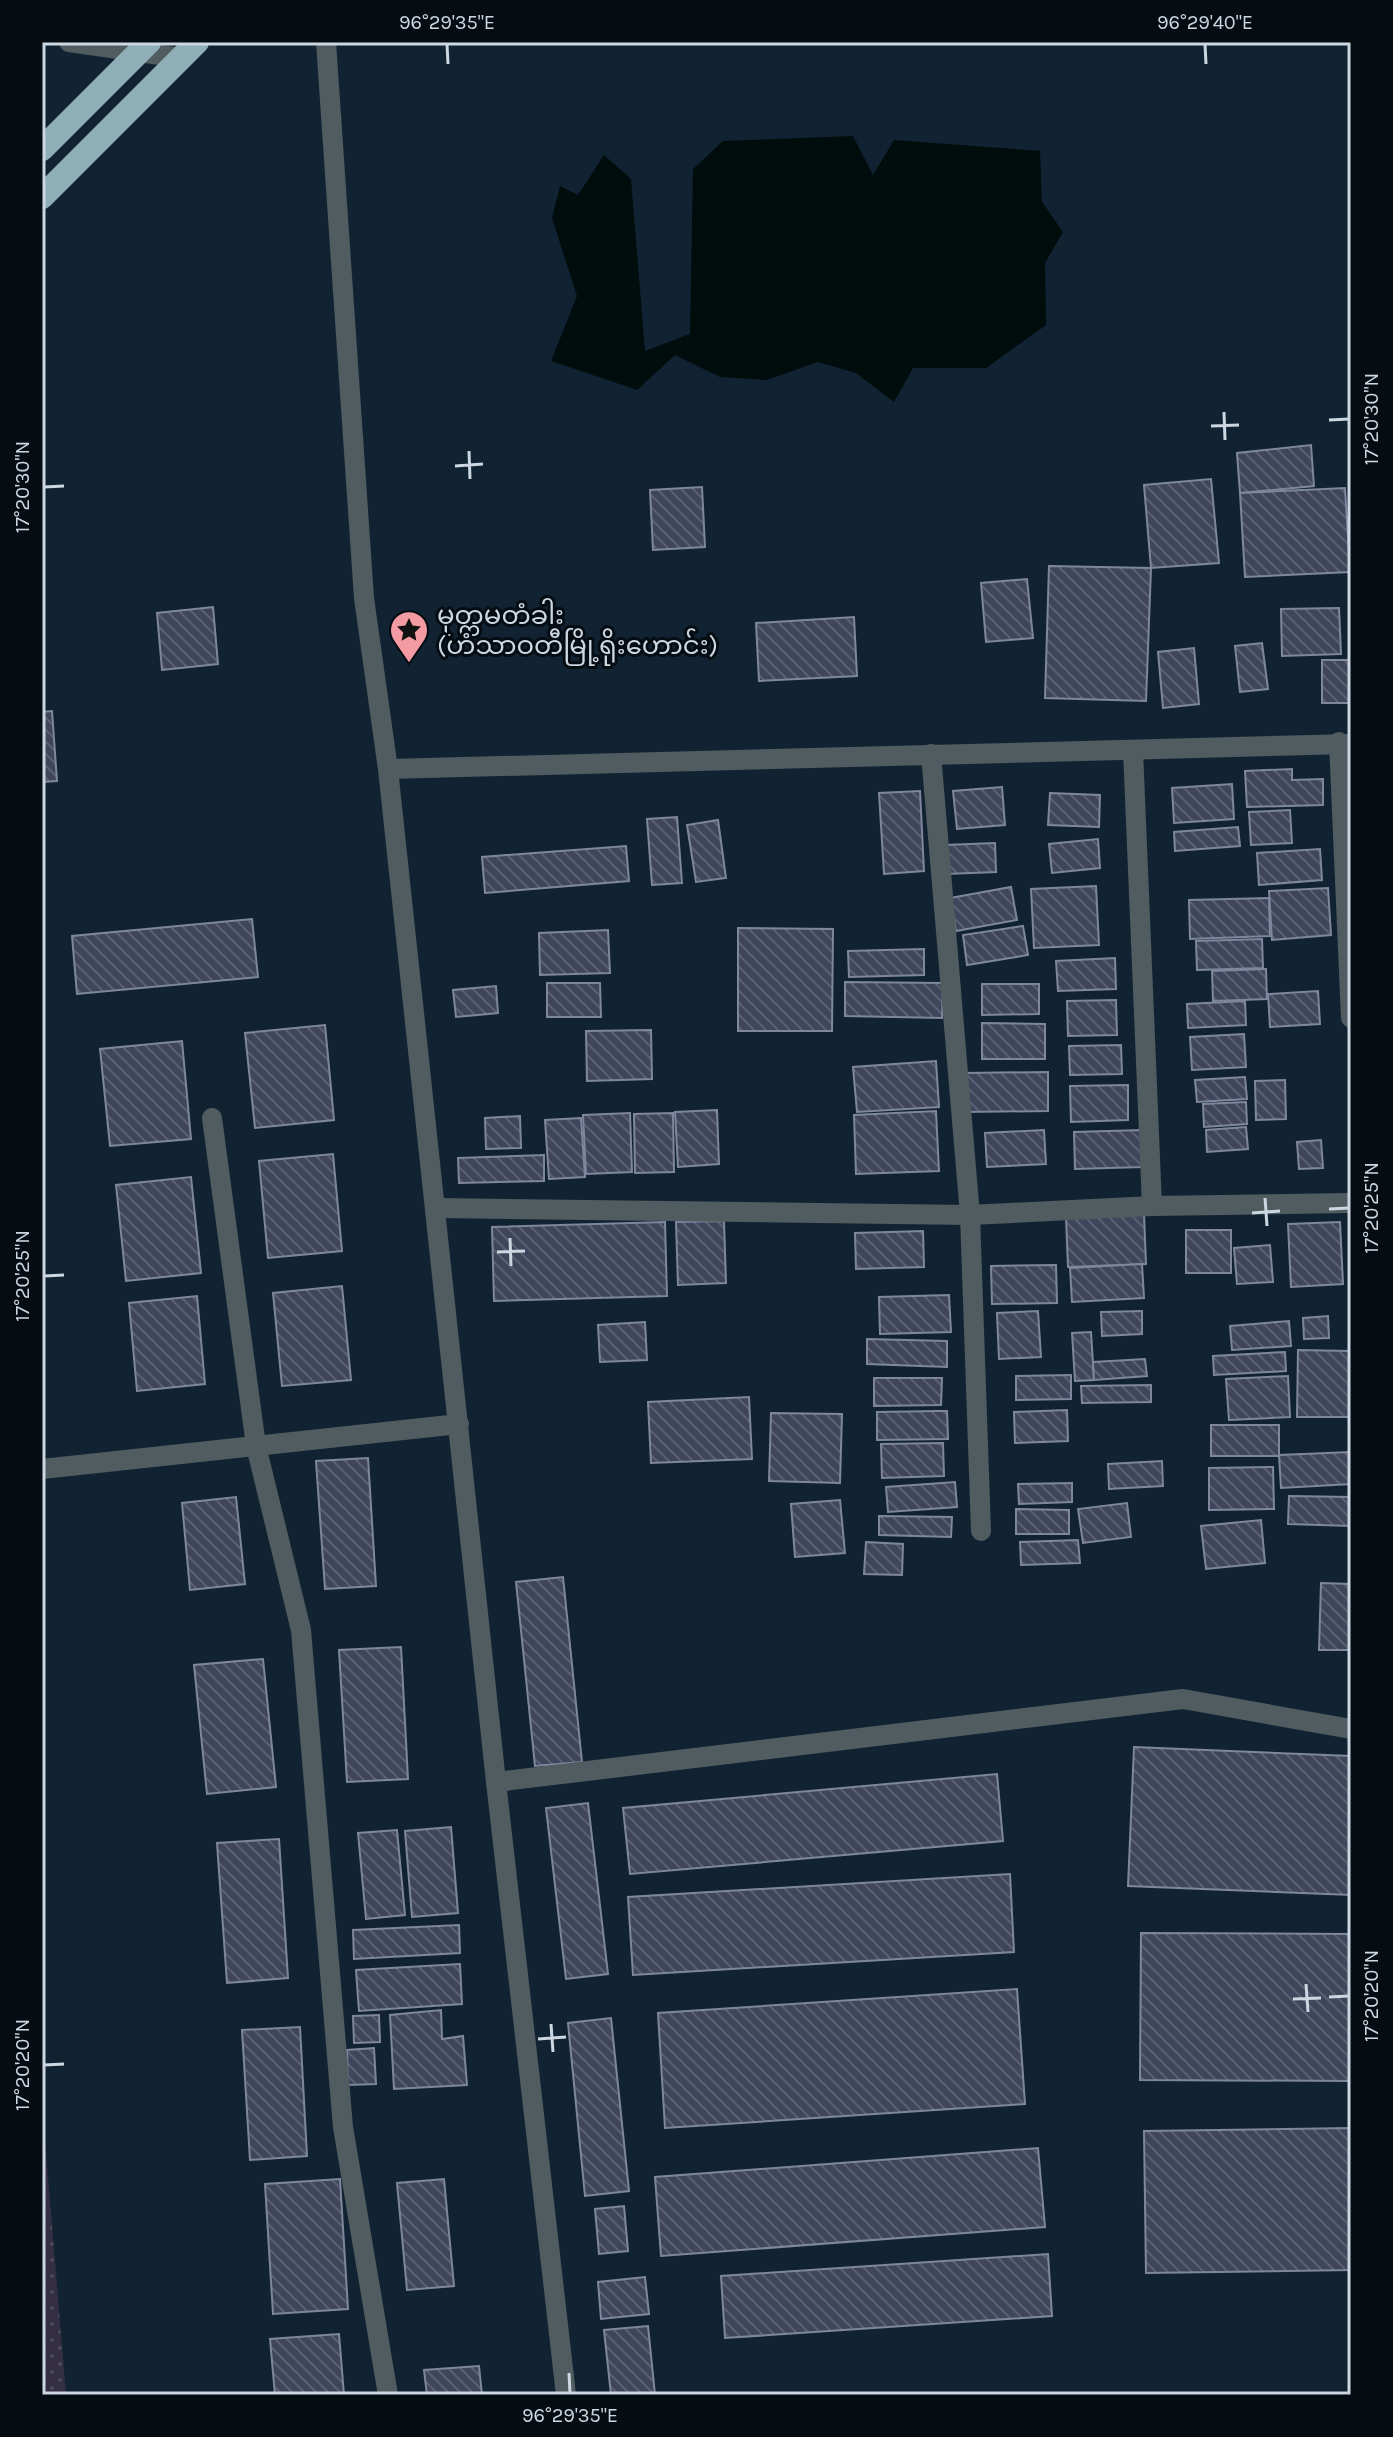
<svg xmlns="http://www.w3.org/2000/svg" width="1393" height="2437" font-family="Karla,'Noto Sans Myanmar',sans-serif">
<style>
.grass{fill:url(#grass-dots)}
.water{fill:#000d0c}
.building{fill:url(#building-back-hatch);stroke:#7f879e;stroke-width:2}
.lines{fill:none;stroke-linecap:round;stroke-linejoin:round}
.minor{stroke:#505c60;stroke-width:20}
.highway{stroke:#8faeb7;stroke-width:24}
.ticks{fill:none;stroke:#ccd7e1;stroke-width:3}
.labels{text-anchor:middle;stroke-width:6;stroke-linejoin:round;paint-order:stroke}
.poi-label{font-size:26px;fill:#ccd7e1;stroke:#050c12;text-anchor:start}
.neatline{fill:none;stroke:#ccd7e1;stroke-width:3}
.ticks-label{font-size:20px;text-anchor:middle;fill:#ccd7e1}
</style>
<defs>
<pattern id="grass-dots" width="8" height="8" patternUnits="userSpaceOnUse" patternTransform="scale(2)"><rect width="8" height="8" fill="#342f44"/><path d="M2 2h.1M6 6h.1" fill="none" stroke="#504c5f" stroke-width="1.8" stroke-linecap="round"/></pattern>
<pattern id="building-back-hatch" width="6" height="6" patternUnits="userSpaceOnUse" patternTransform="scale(2)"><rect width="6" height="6" fill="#3f465b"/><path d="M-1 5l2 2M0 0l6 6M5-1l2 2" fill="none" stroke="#5a6072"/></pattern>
</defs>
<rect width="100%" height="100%" fill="#112332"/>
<path class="grass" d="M42 2105 66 2395H42Z"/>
<path class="water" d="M853 136 873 175 894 140 1040 151 1042 202 1063 232 1045 263 1046 325 986 368H913L894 402 856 373 818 362 767 380 720 377 675 355 637 390 551 361 577 296 552 218 560 186 578 195 604 155 631 179 645 351 690 334 693 169 723 141Z"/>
<g class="building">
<path d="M1311 445 1314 486 1240 493 1237 453Z"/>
<path d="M1211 479 1219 563 1151 568 1144 485Z"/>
<path d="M702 487 705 547 653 550 650 490Z"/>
<path d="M1345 488 1350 572 1245 577 1240 493Z"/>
<path d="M1049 566 1151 568 1146 701 1045 698Z"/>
<path d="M1027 579 1033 638 986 642 981 583Z"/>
<path d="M213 607 218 664 162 670 157 613Z"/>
<path d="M1339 608 1341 654 1282 656 1281 609Z"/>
<path d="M854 617 857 676 759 681 756 623Z"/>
<path d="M1262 643 1268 689 1240 692 1235 646Z"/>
<path d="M1194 648 1199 704 1163 708 1158 652Z"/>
<rect x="1322" y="660" width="29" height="43"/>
<path d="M52 711 57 781 42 782V712Z"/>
<path d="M1292 769V780L1323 779V805L1247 807 1245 771Z"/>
<path d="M1232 784 1234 819 1174 823 1172 788Z"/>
<path d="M1002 787 1005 825 957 829 953 791Z"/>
<path d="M920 791 924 871 884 874 879 793Z"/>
<path d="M1050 793 1100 795 1099 827 1048 825Z"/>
<path d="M1290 810 1292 843 1251 845 1249 812Z"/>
<path d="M677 817 682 883 652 885 647 819Z"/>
<path d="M718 820 726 878 696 882 687 825Z"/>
<path d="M1238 827 1240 846 1175 851 1174 832Z"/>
<path d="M1098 839 1100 868 1052 873 1049 844Z"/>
<path d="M995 843 996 872 946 874 945 845Z"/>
<path d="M626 846 629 881 485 893 482 857Z"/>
<path d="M1320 849 1322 880 1259 885 1257 853Z"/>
<path d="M1096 886 1099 945 1034 948 1031 889Z"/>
<path d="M1011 887 1017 920 956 931 950 898Z"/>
<path d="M1328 888 1331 935 1272 940 1269 891Z"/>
<path d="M1269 898 1270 936 1190 939 1189 900Z"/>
<path d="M252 919 258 977 77 994 72 936Z"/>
<path d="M1023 926 1028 955 967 965 963 935Z"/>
<path d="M738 928 833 929 832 1031H738Z"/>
<path d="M608 930 610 973 540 975 539 933Z"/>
<path d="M1262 939 1263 968 1197 970 1196 941Z"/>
<path d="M924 949V975L849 977 848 951Z"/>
<path d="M1115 958 1116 989 1058 991 1056 961Z"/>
<path d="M1266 969 1267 999 1213 1001 1212 971Z"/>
<path d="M845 982 943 983 942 1018 845 1016Z"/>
<path d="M547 983H600L601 1017H547Z"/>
<path d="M982 984H1039V1014L982 1015Z"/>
<path d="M496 986 498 1013 456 1017 453 990Z"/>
<path d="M1318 991 1320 1024 1270 1027 1268 994Z"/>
<path d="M1116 1000 1117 1035 1068 1036 1067 1001Z"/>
<path d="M1245 1001 1246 1025 1188 1028 1187 1004Z"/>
<path d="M982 1023 1045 1024V1059H982Z"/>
<path d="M325 1025 334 1120 255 1128 245 1033Z"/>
<path d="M651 1030 652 1079 587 1081 586 1031Z"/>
<path d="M1244 1034 1246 1067 1192 1070 1190 1037Z"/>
<path d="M182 1041 191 1139 110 1146 100 1049Z"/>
<path d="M1121 1045 1122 1074 1070 1075 1069 1046Z"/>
<path d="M936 1061 939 1107 857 1112 853 1067Z"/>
<path d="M1048 1072V1111L964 1112V1073Z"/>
<path d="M1245 1077 1247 1099 1197 1102 1195 1080Z"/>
<path d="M1285 1080 1286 1119 1256 1120 1255 1081Z"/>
<path d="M1128 1085V1120L1071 1122 1070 1086Z"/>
<path d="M1246 1102 1247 1124 1204 1127 1203 1104Z"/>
<path d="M717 1110 719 1164 678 1167 675 1112Z"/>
<path d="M936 1111 939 1171 856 1174 854 1115Z"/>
<path d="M630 1113 632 1172 586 1174 583 1115Z"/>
<path d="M673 1113 674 1172 635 1173 634 1114Z"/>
<path d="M520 1116 521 1148 486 1149 485 1118Z"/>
<path d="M581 1118 585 1177 549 1179 545 1120Z"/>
<path d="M1246 1127 1248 1149 1207 1152 1206 1130Z"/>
<path d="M1044 1130 1046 1164 987 1167 985 1133Z"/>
<path d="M1142 1130 1143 1167 1075 1169 1074 1132Z"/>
<path d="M1321 1140 1323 1168 1299 1169 1297 1142Z"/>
<path d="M333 1154 342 1251 268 1258 259 1161Z"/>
<path d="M544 1155V1181L459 1183 458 1158Z"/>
<path d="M191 1177 201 1273 126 1281 116 1185Z"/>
<path d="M1144 1214 1146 1264 1068 1267 1066 1217Z"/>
<path d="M724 1221 726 1283 678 1285 676 1222Z"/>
<path d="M665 1222 667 1296 494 1301 492 1227Z"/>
<path d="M1340 1222 1343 1284 1291 1287 1288 1224Z"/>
<rect x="1186" y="1230" width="45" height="43"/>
<path d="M923 1231 924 1267 856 1269 855 1233Z"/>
<path d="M1270 1245 1273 1282 1237 1284 1234 1248Z"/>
<path d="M1142 1264 1144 1298 1072 1302 1070 1268Z"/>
<path d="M1056 1265 1057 1303 992 1304 991 1266Z"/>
<path d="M342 1286 351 1380 282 1386 273 1293Z"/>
<path d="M949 1295 951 1332 880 1334 879 1297Z"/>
<path d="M197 1296 205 1384 137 1391 129 1303Z"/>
<path d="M1038 1311 1041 1357 999 1359 997 1313Z"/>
<path d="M1142 1311V1334L1102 1336 1101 1312Z"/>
<path d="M1328 1316 1329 1338 1304 1339 1303 1318Z"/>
<path d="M1289 1321 1291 1346 1232 1350 1230 1326Z"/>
<path d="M645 1322 647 1360 600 1362 598 1325Z"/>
<path d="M1091 1332 1094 1380 1075 1381 1072 1333Z"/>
<path d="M867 1339 947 1341V1367L867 1364Z"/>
<path d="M1298 1350 1351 1351V1417H1297Z"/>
<path d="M1285 1352 1286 1371 1214 1375 1213 1356Z"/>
<path d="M1145 1359 1147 1376 1094 1380 1093 1362Z"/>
<path d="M1071 1375V1399L1016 1400V1376Z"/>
<path d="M1288 1376 1290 1417 1229 1420 1226 1379Z"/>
<path d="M874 1378H942L941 1405 874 1406Z"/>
<path d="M1151 1385V1402L1082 1403 1081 1386Z"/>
<path d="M749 1397 752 1459 651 1463 648 1402Z"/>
<path d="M1067 1410 1068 1441 1015 1443 1014 1412Z"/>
<path d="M937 1411H947L948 1439 877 1440V1412Z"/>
<path d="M771 1413 842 1414 840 1483 769 1481Z"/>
<rect x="1211" y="1425" width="68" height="31"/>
<path d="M943 1443 944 1476 882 1478 881 1444Z"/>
<path d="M1351 1452V1484L1281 1488 1279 1455Z"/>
<path d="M368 1458 376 1586 325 1589 316 1461Z"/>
<path d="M1162 1461 1163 1486 1109 1489 1108 1464Z"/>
<path d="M1273 1467 1274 1509 1209 1510V1468Z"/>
<path d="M955 1482 957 1507 888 1512 886 1487Z"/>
<path d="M1072 1483V1502L1019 1504 1018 1484Z"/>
<path d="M1289 1496 1351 1497V1526L1288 1524Z"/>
<path d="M236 1497 245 1584 190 1590 182 1503Z"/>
<path d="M840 1500 845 1553 795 1557 791 1504Z"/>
<path d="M1127 1503 1131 1537 1083 1543 1078 1509Z"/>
<path d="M1016 1509 1069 1510V1534H1016Z"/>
<path d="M879 1516 952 1517 951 1537 879 1535Z"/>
<path d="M1261 1520 1265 1563 1206 1569 1201 1526Z"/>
<path d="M1078 1540 1080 1563 1021 1565 1020 1542Z"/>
<path d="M866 1542 903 1544 902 1575 864 1574Z"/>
<path d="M563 1577 582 1762 535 1766 516 1582Z"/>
<path d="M1321 1583 1351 1584V1650H1319Z"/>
<path d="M401 1647 408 1779 347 1782 339 1650Z"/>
<path d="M263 1659 276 1787 207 1794 194 1665Z"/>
<path d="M1134 1747 1351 1756V1895L1128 1886Z"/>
<path d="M997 1774 1003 1841 630 1874 623 1808Z"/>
<path d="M588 1803 608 1974 566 1979 546 1808Z"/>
<path d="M451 1827 458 1913 412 1917 405 1831Z"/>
<path d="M397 1830 405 1915 366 1919 358 1833Z"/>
<path d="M279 1839 288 1978 227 1983 217 1843Z"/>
<path d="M1010 1874 1014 1952 633 1975 628 1897Z"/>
<path d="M459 1925 460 1953 354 1959 353 1930Z"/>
<path d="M1141 1933 1351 1934V2081L1140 2080Z"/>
<path d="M460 1964 462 2004 359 2011 356 1970Z"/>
<path d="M1017 1989 1025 2104 665 2128 658 2013Z"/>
<path d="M441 2010 442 2039 463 2036 467 2085 394 2089 390 2015Z"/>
<path d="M379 2015 380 2042 354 2043 353 2016Z"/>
<path d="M611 2018 629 2191 585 2196 568 2023Z"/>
<path d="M300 2027 307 2156 250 2160 242 2030Z"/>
<path d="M374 2048 376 2084 348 2085 347 2050Z"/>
<path d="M1351 2128V2270L1146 2273 1144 2131Z"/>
<path d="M1038 2148 1045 2227 661 2256 655 2177Z"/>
<path d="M340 2179 348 2309 273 2314 265 2184Z"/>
<path d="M444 2179 454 2286 407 2290 397 2183Z"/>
<path d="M624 2206 628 2251 599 2254 595 2209Z"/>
<path d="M1048 2254 1052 2316 725 2338 721 2276Z"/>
<path d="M645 2277 649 2314 601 2319 598 2282Z"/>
<path d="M648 2326 655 2395H611L604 2330Z"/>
<path d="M339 2334 344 2395H275L270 2339Z"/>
<path d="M479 2366 482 2395H427L424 2370Z"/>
</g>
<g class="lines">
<g class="minor">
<path d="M69 42 181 58"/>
<path d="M326 42 364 598 388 769 496 1782 566 2395"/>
<path d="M1339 742 1351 1018"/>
<path d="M1133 750 1152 1206"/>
<path d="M931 754 970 1215 981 1531"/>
<path d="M388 769 1351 744"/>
<path d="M212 1118 256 1446 301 1630 343 2127 388 2395"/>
<path d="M437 1208 970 1215 1152 1206 1351 1203"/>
<path d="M42 1469 459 1424"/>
<path d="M496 1782 1183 1699 1351 1729"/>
</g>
<g class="highway">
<path d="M42 149 149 42"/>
<path d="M42 197 197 42"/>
</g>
</g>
<path class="ticks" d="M447 44 448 64M1205 44 1206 64M1224 412 1225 440M1329 420 1349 419M1211 426 1239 425M469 451 470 479M455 466 483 464M44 487 64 486M1265 1198 1267 1226M1329 1209 1349 1208M1252 1213 1280 1211M510 1238 511 1266M497 1252 525 1251M44 1276 64 1275M1306 1984 1308 2012M1329 1997 1349 1996M1293 1999 1321 1998M551 2024 553 2052M538 2039 566 2037M44 2065 64 2064M569 2373 570 2393"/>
<defs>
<g id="sight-pin" transform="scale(2)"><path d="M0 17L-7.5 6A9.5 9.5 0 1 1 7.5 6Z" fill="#f49aa2" stroke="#050c12"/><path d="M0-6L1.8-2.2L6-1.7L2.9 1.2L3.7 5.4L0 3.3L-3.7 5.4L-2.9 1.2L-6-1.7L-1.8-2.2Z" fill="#111"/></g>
</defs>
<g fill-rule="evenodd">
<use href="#sight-pin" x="409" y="630"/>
</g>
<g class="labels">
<g class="poi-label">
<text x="437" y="624">မုတ္တမတံခါး<tspan x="437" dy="30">(ဟံသာဝတီမြို့ရိုးဟောင်း)</tspan></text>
</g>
</g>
<rect width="1393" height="2437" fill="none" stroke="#050c12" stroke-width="88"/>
<rect x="44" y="44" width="1305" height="2349" class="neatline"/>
<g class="ticks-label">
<text x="447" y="29">96°29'35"E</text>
<text x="1205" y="29">96°29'40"E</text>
<text transform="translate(1371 419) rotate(-90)" y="7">17°20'30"N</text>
<text transform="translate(22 487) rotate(-90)" y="7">17°20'30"N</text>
<text transform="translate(1371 1208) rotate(-90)" y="7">17°20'25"N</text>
<text transform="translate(22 1276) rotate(-90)" y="7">17°20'25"N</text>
<text transform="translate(1371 1996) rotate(-90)" y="7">17°20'20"N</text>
<text transform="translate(22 2065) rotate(-90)" y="7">17°20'20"N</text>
<text x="570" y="2422">96°29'35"E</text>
</g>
</svg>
